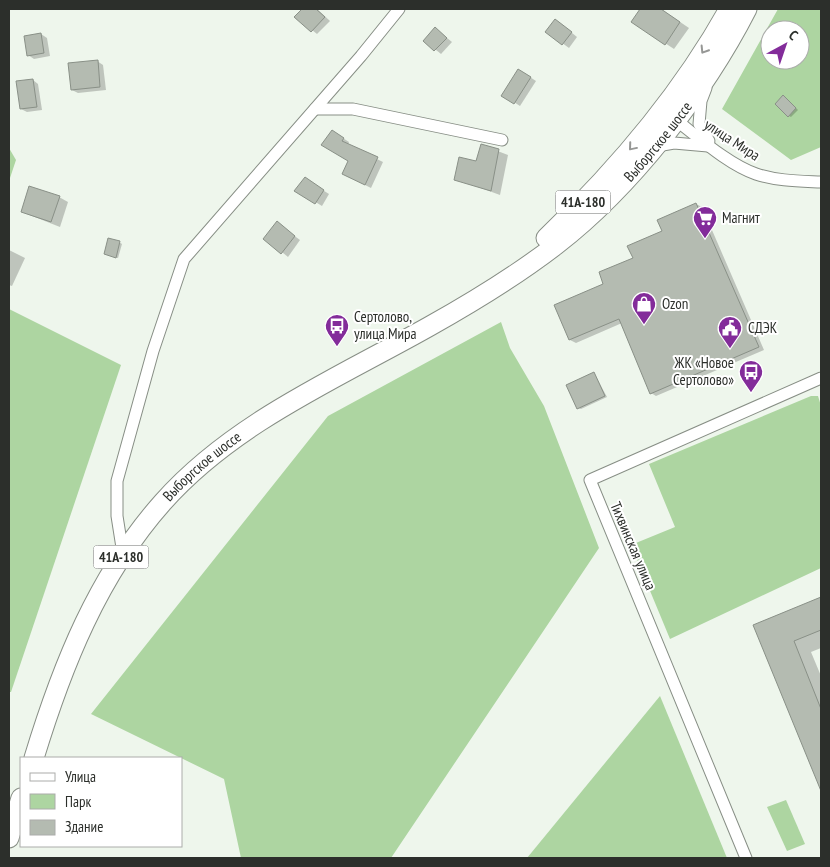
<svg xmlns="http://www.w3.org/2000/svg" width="830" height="867" font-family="'PT Sans Narrow',sans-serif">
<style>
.green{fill:#add5a1;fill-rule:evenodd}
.shadow{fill:#0003}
.building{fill:#b4bbb1;stroke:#899087}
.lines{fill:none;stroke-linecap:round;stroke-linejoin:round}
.street-casing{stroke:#878e85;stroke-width:13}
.primary-casing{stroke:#878e85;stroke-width:21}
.street{stroke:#fff;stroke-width:11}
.primary{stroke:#fff;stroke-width:19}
.oneway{stroke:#969795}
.labels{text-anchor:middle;stroke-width:4;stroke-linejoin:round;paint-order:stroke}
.shield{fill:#fff;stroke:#6b6d6b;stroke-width:1}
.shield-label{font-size:14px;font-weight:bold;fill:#2c2f2b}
.street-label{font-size:15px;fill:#2c2f2b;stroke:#fff}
.poi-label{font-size:15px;fill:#2c2f2b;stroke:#fff;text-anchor:start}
</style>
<rect width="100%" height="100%" fill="#eef6ec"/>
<g class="green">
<path d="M778 9H821V147L791 160 722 109ZM770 30H800V60H770Z"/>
<path d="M9 148 16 160 9 181Z"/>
<path d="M9 309 121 365 11 692H9Z"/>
<path d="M501 322 510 348 544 406 599 548 391 858H241L224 779 91 714 328 416Z"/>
<path d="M811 396H818L821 406V568L670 639 631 545 675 527 649 464Z"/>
<path d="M660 696 727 858H527Z"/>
<path d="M786 800 805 844 787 851 767 807Z"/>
</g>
<g class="shadow">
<path d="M304 9H317L330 21 317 34 296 17Z"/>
<path d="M641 9H661L689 28 674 49 633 22Z"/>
<path d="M561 24 577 37 569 48 547 32Z"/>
<path d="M436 29 452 42 441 54 425 41Z"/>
<path d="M41 34 47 38 50 56 34 59 28 55Z"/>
<path d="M97 61 103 65 106 90 78 93 72 90Z"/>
<path d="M519 70 536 81 520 106 503 95Z"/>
<path d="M33 80 38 84 42 110 27 112 21 109Z"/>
<path d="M786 98 798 110 791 117 789 116Z"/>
<path d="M332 131 349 142 348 145 383 162 371 188 349 177V161Z"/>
<path d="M482 145 508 155 500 195 456 179 477 163Z"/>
<path d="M305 179 329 194 322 206 296 190Z"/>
<path d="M59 197 68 202 60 227 22 212Z"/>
<path d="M696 204 702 207 764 350 656 396 651 393 622 323 576 343 570 340 605 284Z"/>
<path d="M277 223 300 240 288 257 265 238Z"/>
<path d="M119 242 122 244 118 258 105 254Z"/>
<path d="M9 250 25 258 12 286 9 285Z"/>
<path d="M594 373 607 397 581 409 578 408Z"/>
<path d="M821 598V648L811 652 821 676V788L755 625Z"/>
</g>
<g class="building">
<path d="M302 9H316L325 17 311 32 294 17Z"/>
<path d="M640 9H661L680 22 665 45 631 22Z"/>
<path d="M555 19 572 32 562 45 545 32Z"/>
<path d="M435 27 447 38 434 51 423 41Z"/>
<path d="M41 33 44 53 27 56 24 36Z"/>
<path d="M98 60 100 87 71 90 68 63Z"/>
<path d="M518 69 531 77 514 104 501 96Z"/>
<path d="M33 79 37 107 20 109 16 81Z"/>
<path d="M783 95 796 108 788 117 775 104Z"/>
<path d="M332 130 344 138 342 141 378 157 365 185 342 174 348 161 321 145Z"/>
<path d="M481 144 499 149 491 191 454 180 459 157 476 161Z"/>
<path d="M305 177 324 190 315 204 294 191Z"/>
<path d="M29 186 60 196 51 222 21 212Z"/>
<path d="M696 203 759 347 650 394 619 319 569 340 554 305 603 284 599 272 633 258 627 246 662 231 657 220Z"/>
<path d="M277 221 295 236 281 254 263 239Z"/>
<path d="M108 238 120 241 116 258 104 254Z"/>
<path d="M594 372 605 396 577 409 566 385Z"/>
<path d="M821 597V630L794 641 821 709V791L753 625Z"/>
</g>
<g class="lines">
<g class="street-casing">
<g id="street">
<path d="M706 88 701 101 699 124 709 141"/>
<path d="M315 109H353L502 140"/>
<path d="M672 117C696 135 727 164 756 174 777 181 799 181 821 182"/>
<path d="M657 146 674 143 708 146"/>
<path d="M123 554 117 516V481L153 351 184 259 361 56 399 9"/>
<path d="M746 858 590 480 821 378"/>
</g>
</g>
<g class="primary-casing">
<g id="primary">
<path d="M546 238C617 170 681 95 729 9"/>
<path id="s1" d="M34 758C62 666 98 575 163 502 234 422 338 378 430 326 473 302 517 275 556 245 631 187 704 93 747 9"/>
<path d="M9 838 21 798"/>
</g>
</g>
<use href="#street" class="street"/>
<use href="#primary" class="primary"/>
</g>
<defs><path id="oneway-chevron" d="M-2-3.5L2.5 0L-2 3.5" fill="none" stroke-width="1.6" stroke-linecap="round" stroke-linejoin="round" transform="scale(1.25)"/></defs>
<g class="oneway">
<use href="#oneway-chevron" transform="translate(704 50) rotate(122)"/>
<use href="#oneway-chevron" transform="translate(632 147) rotate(130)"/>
</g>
<defs>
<g id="supermarket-pin" transform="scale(1.25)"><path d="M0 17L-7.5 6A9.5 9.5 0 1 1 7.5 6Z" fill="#832c9a" stroke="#fff"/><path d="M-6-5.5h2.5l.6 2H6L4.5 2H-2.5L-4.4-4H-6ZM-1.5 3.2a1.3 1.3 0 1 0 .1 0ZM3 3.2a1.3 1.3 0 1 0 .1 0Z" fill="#fff"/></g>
<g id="shop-pin" transform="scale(1.25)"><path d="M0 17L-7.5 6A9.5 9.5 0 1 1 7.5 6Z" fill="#832c9a" stroke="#fff"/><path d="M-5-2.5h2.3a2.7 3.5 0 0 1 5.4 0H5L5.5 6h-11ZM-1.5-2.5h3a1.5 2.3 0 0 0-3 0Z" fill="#fff"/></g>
<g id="bus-pin" transform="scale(1.25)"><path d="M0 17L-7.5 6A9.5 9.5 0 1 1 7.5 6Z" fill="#832c9a" stroke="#fff"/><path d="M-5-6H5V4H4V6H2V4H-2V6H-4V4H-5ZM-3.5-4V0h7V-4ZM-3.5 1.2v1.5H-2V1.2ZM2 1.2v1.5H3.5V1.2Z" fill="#fff"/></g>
<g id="civic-pin" transform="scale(1.25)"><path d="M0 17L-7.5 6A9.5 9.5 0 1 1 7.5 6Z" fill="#832c9a" stroke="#fff"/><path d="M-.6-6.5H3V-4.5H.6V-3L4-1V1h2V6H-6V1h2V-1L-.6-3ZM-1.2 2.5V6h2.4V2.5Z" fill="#fff"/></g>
</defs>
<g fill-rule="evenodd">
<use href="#supermarket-pin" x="705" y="218"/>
<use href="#shop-pin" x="644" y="304"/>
<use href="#bus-pin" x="337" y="326"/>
<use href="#civic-pin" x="730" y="328"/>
<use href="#bus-pin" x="751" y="372"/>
</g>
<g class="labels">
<g class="shield">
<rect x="555.5" y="190.5" width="55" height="23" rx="4"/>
<rect x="93.5" y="545.5" width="55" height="23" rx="4"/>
</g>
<g class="shield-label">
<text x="583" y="207">41А-180</text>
<text x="121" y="562">41А-180</text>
</g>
<g class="street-label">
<text transform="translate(732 140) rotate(33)" y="5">улица Мира</text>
<text dy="5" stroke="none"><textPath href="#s1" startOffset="906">Выборгское шоссе</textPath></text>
<text dy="5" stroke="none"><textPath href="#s1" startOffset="342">Выборгское шоссе</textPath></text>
<text transform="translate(633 546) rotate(67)" y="5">Тихвинская улица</text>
</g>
<g class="poi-label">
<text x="722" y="223">Магнит</text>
<text x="662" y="309">Ozon</text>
<text x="354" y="322">Сертолово,<tspan x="354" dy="17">улица Мира</tspan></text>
<text x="748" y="333">СДЭК</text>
<text x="734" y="368" text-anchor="end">ЖК «Новое<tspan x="734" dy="17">Сертолово»</tspan></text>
</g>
</g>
<rect width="830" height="867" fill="none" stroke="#2c2f2b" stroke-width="20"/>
<rect x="20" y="757" width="162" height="90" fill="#ffffff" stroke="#abacaa"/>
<rect x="30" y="773" width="25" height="8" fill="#ffffff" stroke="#abacaa"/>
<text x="65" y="782" font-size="15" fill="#2c2f2b">Улица</text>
<rect x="30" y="794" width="25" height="15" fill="#add5a1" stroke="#abacaa"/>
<text x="65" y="807" font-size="15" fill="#2c2f2b">Парк</text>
<rect x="30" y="820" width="25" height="15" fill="#b4bbb1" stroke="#abacaa"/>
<text x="65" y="832" font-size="15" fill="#2c2f2b">Здание</text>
<g transform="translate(785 45) rotate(40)"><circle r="24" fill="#ffffff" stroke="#abacaa"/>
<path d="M0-4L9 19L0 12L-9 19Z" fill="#832c9a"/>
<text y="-8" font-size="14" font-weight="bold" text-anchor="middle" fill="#2c2f2b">С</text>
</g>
</svg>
